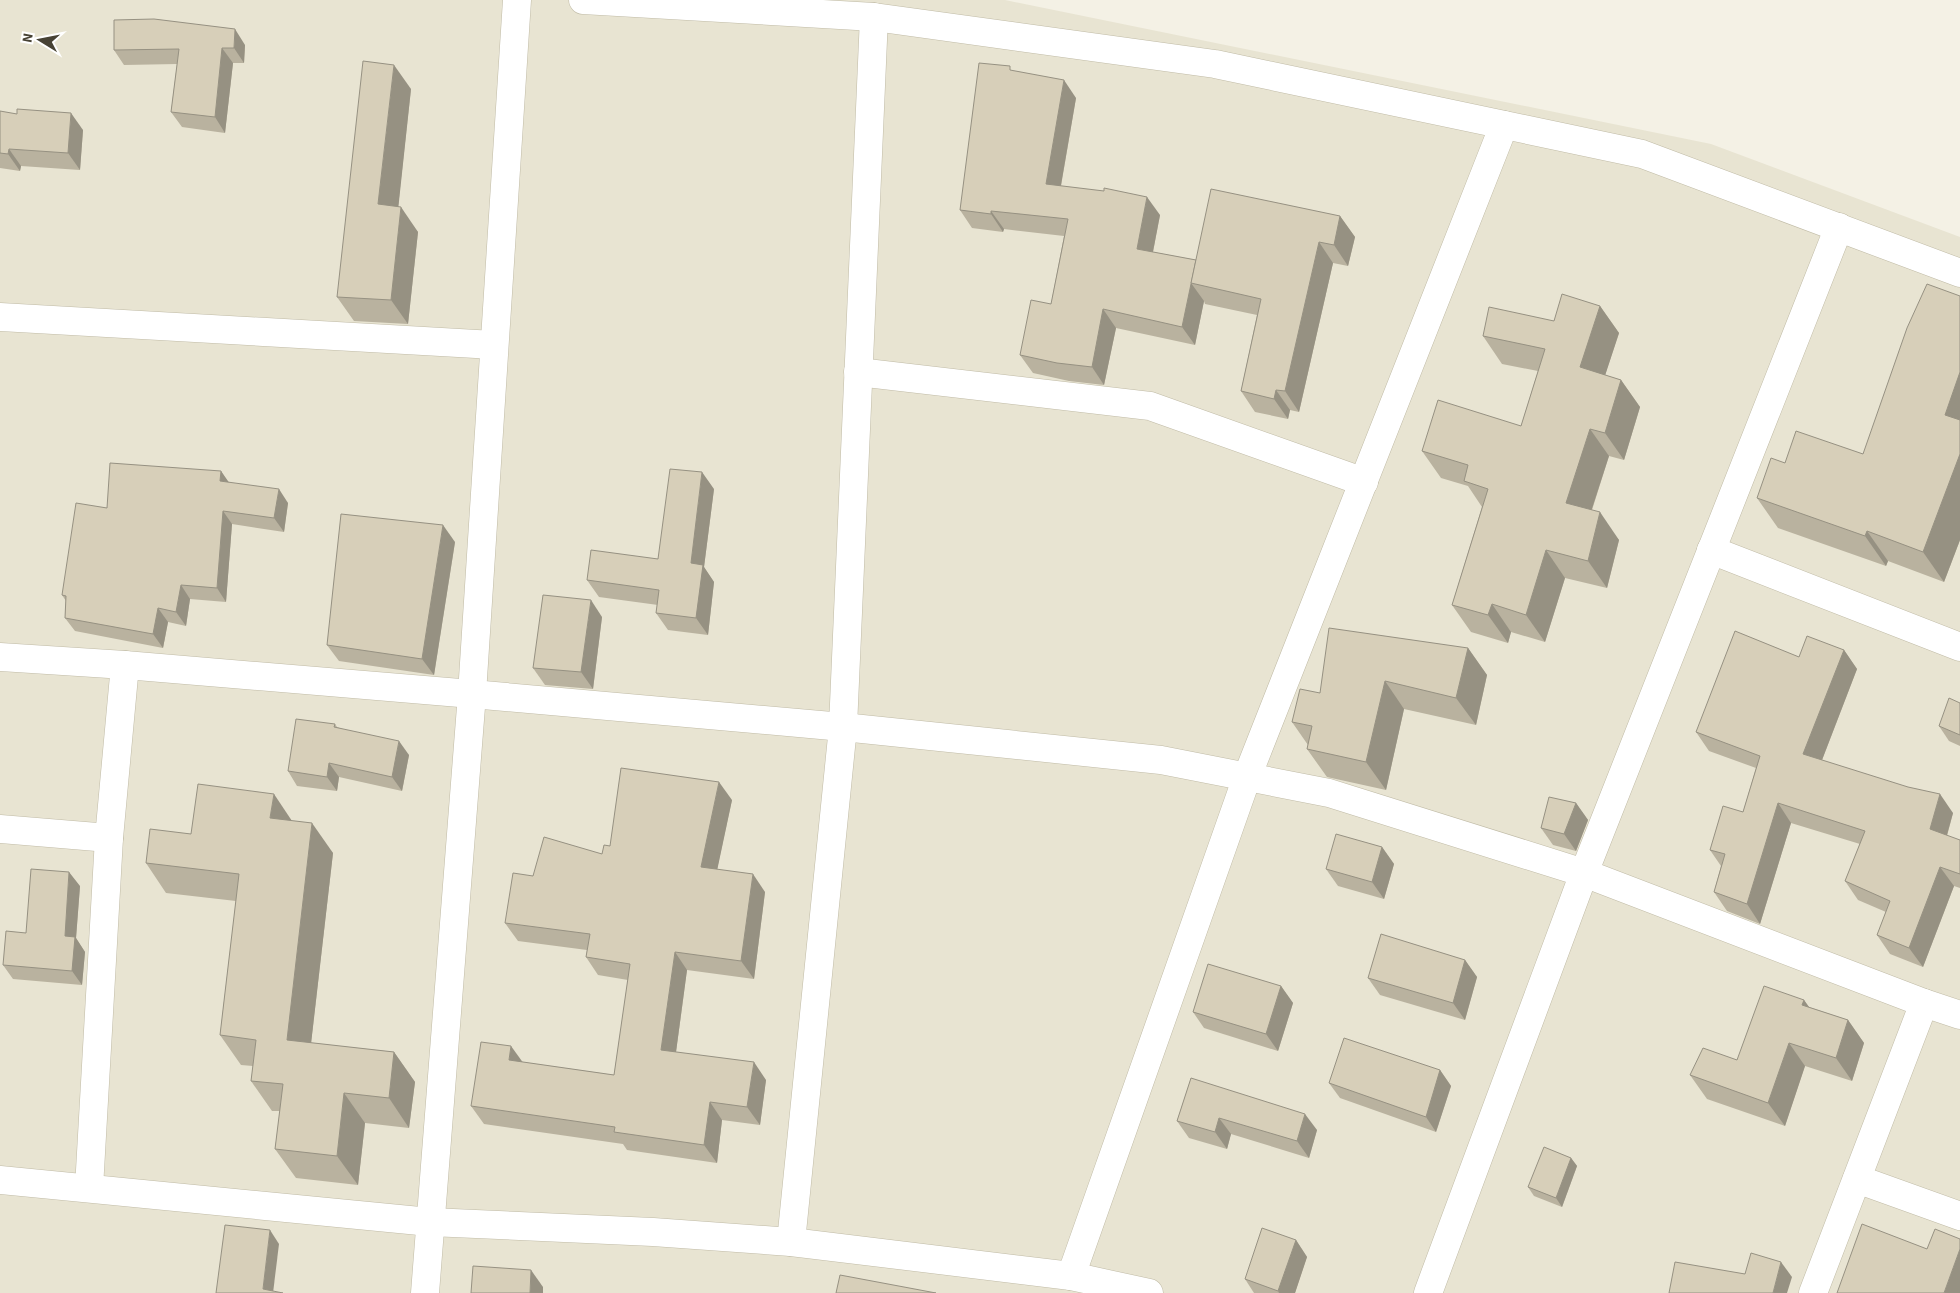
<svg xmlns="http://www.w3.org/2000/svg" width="1960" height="1293" font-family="'Source Sans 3',sans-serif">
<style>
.residential{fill:#e8e4d2}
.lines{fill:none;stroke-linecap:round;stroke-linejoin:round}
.street-casing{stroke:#c0bba6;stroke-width:29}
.street{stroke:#fff;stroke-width:28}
.wall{fill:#b9b29f}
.shaded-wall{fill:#969182}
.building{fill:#d7cfb9;stroke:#969182}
</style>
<rect width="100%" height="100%" fill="#f4f1e5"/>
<path class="residential" d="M0 0H1005L1711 144 1960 237V1293H0Z"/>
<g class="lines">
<g class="street-casing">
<g id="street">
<path d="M583 0 874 17 1215 64 1642 154 1960 273"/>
<path d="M0 317 494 345"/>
<path d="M858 372 1150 406 1364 482"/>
<path d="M1711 550 1960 647"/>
<path d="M0 657 125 665 472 694 843 727 1161 760 1329 793 1584 873 1924 1003 1960 1015"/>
<path d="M0 829 109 838"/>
<path d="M1857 1179 1960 1216"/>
<path d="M0 1180 430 1222 653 1232 791 1242 1071 1276 1149 1293"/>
<path d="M89 1188 109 838 125 665"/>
<path d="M791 1242 843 727 874 17"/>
<path d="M1071 1276 1247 777 1504 125"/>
<path d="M425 1293 472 694 517 0"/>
<path d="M1428 1293 1584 873 1839 227"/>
<path d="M1813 1293 1924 1003"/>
</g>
</g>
<use href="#street" class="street"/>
</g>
<g class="wall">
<path d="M245 45 244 63H233L225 133 182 127 171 112 177 64 124 65 114 50Z"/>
<path d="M1013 71 1076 98 1061 186 1160 215 1153 252 1196 260 1340 216 1355 237 1348 266 1333 263 1299 412 1290 410 1288 419 1255 412 1241 391 1257 315 1205 304 1204 301 1195 345 1116 328 1104 385 1069 381 1033 373 1020 355 1051 304 1064 236 1004 229 1003 232 972 228 960 210Z"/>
<path d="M411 89 398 207 418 232 408 324 354 321 337 297Z"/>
<path d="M0 111 83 130 80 170 21 166 20 171 0 168Z"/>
<path d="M1960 296V540L1944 582 1888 561 1886 566 1778 528 1757 498 1785 463 1863 454Z"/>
<path d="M1600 306 1619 333 1605 375 1621 380 1640 407 1624 460 1609 456 1592 510 1619 540 1607 588 1565 578 1545 642 1511 632 1508 643 1471 632 1452 605 1482 507 1468 486 1441 478 1422 451 1521 426 1538 371 1502 364 1483 336 1554 321Z"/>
<path d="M221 471 228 482 288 503 284 532 232 524 226 602 190 599 186 626 168 622 163 648 75 631 65 618 66 601 62 595 107 508Z"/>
<path d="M714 489 704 567 714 582 708 635 668 630 656 613 658 605 599 597 587 580 658 559Z"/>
<path d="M455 542 434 675 339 661 327 645Z"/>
<path d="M602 617 593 689 545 685 533 668Z"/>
<path d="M1468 648 1487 675 1476 725 1404 709 1386 790 1327 777 1307 749 1308 745 1292 722 1320 693Z"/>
<path d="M1844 650 1857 669 1822 760 1953 813 1947 836 1960 840V888L1954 886 1923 967 1890 954 1877 935 1886 912 1858 900 1845 881 1860 844 1791 823 1760 924 1727 911 1714 892 1721 866 1710 850 1743 812 1756 768 1709 751 1696 732 1799 657Z"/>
<path d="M1960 703V746L1949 741 1939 726Z"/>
<path d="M335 724 337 727 409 755 402 791 339 777 337 791 297 786 288 771Z"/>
<path d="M732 800 717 869 765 892 754 979 687 970 676 1052 766 1080 760 1125 722 1120 717 1163 627 1150 623 1144 484 1124 471 1106 522 1062 614 1075 628 980 598 975 586 957 587 950 518 941 505 923 533 876 602 854 610 846Z"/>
<path d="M1576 803 1588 820 1576 851 1553 845 1541 828Z"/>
<path d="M292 821 333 853 311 1043 394 1052 415 1082 409 1128 365 1123 358 1185 296 1178 275 1149 280 1111H272L251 1081 253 1066 241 1065 220 1035 236 901 166 893 146 863 191 834Z"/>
<path d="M1382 847 1394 864 1384 899 1338 886 1326 869Z"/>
<path d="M80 886 76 938 85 952 82 985 13 979 3 965 26 933Z"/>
<path d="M1465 960 1477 977 1465 1020 1380 995 1368 978Z"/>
<path d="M1281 986 1293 1003 1278 1051 1204 1028 1193 1012Z"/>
<path d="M1804 1000 1809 1007 1848 1020 1864 1043 1852 1081 1805 1066 1785 1126 1707 1099 1690 1075 1737 1060Z"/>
<path d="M1440 1070 1451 1086 1436 1132 1340 1098 1329 1083Z"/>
<path d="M1191 1078 1317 1130 1309 1158 1231 1134 1227 1149 1189 1138 1177 1121Z"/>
<path d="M1571 1158 1577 1166 1562 1207 1534 1196 1528 1187Z"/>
<path d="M1296 1240 1307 1257 1295 1293H1254L1245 1279Z"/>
</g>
<g class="shaded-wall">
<path d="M235 29 245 45 244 63 234 48Z"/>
<path d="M222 48 233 63 225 133 215 117Z"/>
<path d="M394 65 411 89 396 229 378 204Z"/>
<path d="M1064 80 1076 98 1058 202 1046 184Z"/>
<path d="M71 113 83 130 80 170 68 153Z"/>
<path d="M9 149 21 166 20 171 8 154Z"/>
<path d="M1147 197 1160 215 1150 267 1137 249Z"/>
<path d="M401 207 418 232 408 324 391 300Z"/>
<path d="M991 211 1004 229 1003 232 991 214Z"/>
<path d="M1340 216 1355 237 1348 266 1334 245Z"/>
<path d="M1319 242 1333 263 1299 412 1285 391Z"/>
<path d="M1196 260 1191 283 1204 301 1195 345 1182 327Z"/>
<path d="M1600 306 1619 333 1599 394 1580 367Z"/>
<path d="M1103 309 1116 328 1104 385 1092 367Z"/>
<path d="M1960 372V436L1945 415Z"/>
<path d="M1621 380 1640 407 1624 460 1605 433Z"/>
<path d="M1276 390 1290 410 1288 419 1274 399Z"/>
<path d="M1590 429 1609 456 1585 530 1566 503Z"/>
<path d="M1960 454V540L1944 582 1923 552Z"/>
<path d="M221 471 230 484 220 481Z"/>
<path d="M702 472 714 489 704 567 714 582 708 635 696 618 691 563Z"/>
<path d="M279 489 288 503 284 532 274 518Z"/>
<path d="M223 511 232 524 226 602 217 588Z"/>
<path d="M1600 512 1619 540 1607 588 1588 561Z"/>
<path d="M443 525 455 542 434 675 422 659Z"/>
<path d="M1867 531 1888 561 1886 566 1865 536Z"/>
<path d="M1546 550 1565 578 1545 642 1526 615Z"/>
<path d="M181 585 190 599 186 626 176 612Z"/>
<path d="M591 600 602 617 593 689 581 672Z"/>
<path d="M1492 604 1511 632 1508 643 1488 615Z"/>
<path d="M158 608 168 622 163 648 153 634Z"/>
<path d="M1468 648 1487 675 1476 725 1456 698Z"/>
<path d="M1844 650 1857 669 1817 773 1803 754Z"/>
<path d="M1385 681 1404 709 1386 790 1366 762Z"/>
<path d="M399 741 409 755 402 791 392 777Z"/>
<path d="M329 763 339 777 337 791 327 777Z"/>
<path d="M719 782 732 800 714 885 701 867Z"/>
<path d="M274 794 294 824 270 818Z"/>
<path d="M1940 794 1953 813 1943 849 1930 829Z"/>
<path d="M1576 803 1588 820 1576 851 1564 834Z"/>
<path d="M1778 803 1791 823 1760 924 1747 904Z"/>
<path d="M312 823 333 853 308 1070 287 1040Z"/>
<path d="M1382 847 1394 864 1384 899 1372 882Z"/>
<path d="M1940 867 1954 886 1923 967 1909 948Z"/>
<path d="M69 872 80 886 76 938 85 952 82 985 72 971 65 936Z"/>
<path d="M753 874 765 892 754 979 741 961Z"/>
<path d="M675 952 687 970 674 1067 661 1050Z"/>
<path d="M1465 960 1477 977 1465 1020 1453 1003Z"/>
<path d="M1281 986 1293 1003 1278 1051 1266 1034Z"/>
<path d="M1804 1000 1820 1023 1802 1005Z"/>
<path d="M1848 1020 1864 1043 1852 1081 1836 1058Z"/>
<path d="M1789 1043 1805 1066 1785 1126 1768 1103Z"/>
<path d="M511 1046 524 1064 509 1060Z"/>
<path d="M394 1052 415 1082 409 1128 389 1098Z"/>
<path d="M754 1062 766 1080 760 1125 747 1107Z"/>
<path d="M1440 1070 1451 1086 1436 1132 1426 1117Z"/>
<path d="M344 1093 365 1123 358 1185 337 1156Z"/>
<path d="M710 1102 722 1120 717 1163 704 1145Z"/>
<path d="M1305 1114 1317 1130 1309 1158 1297 1141Z"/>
<path d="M1219 1118 1231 1134 1227 1149 1215 1132Z"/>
<path d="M1571 1158 1577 1166 1562 1207 1556 1198Z"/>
<path d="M270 1230 279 1244 273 1293 263 1289Z"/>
<path d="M1296 1240 1307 1257 1295 1293H1279L1278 1291Z"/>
<path d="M1960 1249V1293H1944Z"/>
<path d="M1781 1262 1792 1277 1787 1293H1773Z"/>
<path d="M531 1270 543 1287V1293H530Z"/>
</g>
<g class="building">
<path d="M154 19 235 29 234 48H222L215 117 171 112 179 49 114 50V20Z"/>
<path d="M363 61 394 65 378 204 401 207 391 300 337 297Z"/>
<path d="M979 63 1010 66V70L1064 80 1046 184 1104 191V188L1147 197 1137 249 1196 260 1182 327 1103 309 1092 367 1057 363 1020 355 1031 300 1051 304 1068 219 991 211V214L960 210Z"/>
<path d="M17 109 71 113 68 153 9 149 8 154 0 153V111L17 114Z"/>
<path d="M1211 189 1340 216 1334 245 1319 242 1285 391 1276 390 1274 399 1241 391 1261 299 1191 283Z"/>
<path d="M1927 284 1960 296V372L1945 415 1960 420V454L1923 552 1867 531 1865 536 1757 498 1771 458 1785 463 1796 431 1863 454 1907 328Z"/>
<path d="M1562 294 1600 306 1580 367 1621 380 1605 433 1590 429 1566 503 1600 512 1588 561 1546 550 1526 615 1492 604 1488 615 1452 605 1488 489 1464 481 1468 465 1422 451 1438 400 1521 426 1545 349 1483 336 1489 307 1554 321Z"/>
<path d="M110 463 221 471 220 481 279 489 274 518 223 511 217 588 181 585 176 612 158 608 153 634 65 618 66 596 62 595 76 503 107 508Z"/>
<path d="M670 469 702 472 691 563 703 565 696 618 656 613 659 590 587 580 591 550 658 559Z"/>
<path d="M341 514 443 525 422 659 327 645Z"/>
<path d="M543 595 591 600 581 672 533 668Z"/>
<path d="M1329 628 1468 648 1456 698 1385 681 1366 762 1307 749 1312 726 1292 722 1300 689 1320 693Z"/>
<path d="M1735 631 1799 657 1807 636 1844 650 1803 754 1908 787 1940 794 1930 829 1960 840V874L1940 867 1909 948 1877 935 1890 901 1845 881 1865 831 1778 803 1747 904 1714 892 1725 854 1710 850 1723 806 1743 812 1760 756 1696 732Z"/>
<path d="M1949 698 1960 703V735L1939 726Z"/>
<path d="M296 719 335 724 334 727 399 741 392 777 329 763 327 777 288 771Z"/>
<path d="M621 768 719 782 701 867 753 874 741 961 675 952 661 1050 754 1062 747 1107 710 1102 704 1145 614 1132 615 1127 471 1106 481 1042 511 1046 509 1060 614 1075 630 964 586 957 590 934 505 923 513 873 533 876 544 837 602 854 604 845 610 846Z"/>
<path d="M198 784 274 794 270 818 312 823 287 1040 394 1052 389 1098 344 1093 337 1156 275 1149 283 1084 251 1081 256 1040 220 1035 239 874 146 863 150 829 191 834Z"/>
<path d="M1549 797 1576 803 1564 834 1541 828Z"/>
<path d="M1336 834 1382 847 1372 882 1326 869Z"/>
<path d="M31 869 69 872 65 936 75 937 72 971 3 965 6 931 26 933Z"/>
<path d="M1381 934 1465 960 1453 1003 1368 978Z"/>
<path d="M1208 964 1281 986 1266 1034 1193 1012Z"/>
<path d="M1764 986 1804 1000 1802 1005 1848 1020 1836 1058 1789 1043 1768 1103 1690 1075 1703 1048 1737 1060Z"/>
<path d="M1344 1038 1440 1070 1426 1117 1329 1083Z"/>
<path d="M1191 1078 1305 1114 1297 1141 1219 1118 1215 1132 1177 1121Z"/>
<path d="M1544 1147 1571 1158 1556 1198 1528 1187Z"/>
<path d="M1862 1224 1927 1249 1935 1229 1960 1239V1249L1944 1293H1837Z"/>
<path d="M225 1225 270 1230 263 1289 283 1293H216Z"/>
<path d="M1262 1228 1296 1240 1278 1291 1245 1279Z"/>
<path d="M1751 1253 1781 1262 1773 1293H1669L1675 1262 1745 1274Z"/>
<path d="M473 1266 531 1270 530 1293H471Z"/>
<path d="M840 1275 936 1293H836Z"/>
</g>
<g transform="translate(40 40) rotate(280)" stroke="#ffffff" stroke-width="4" paint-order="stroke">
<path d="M0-4L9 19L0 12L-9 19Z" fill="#474234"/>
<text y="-8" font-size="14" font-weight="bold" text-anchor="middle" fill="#474234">N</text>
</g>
</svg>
